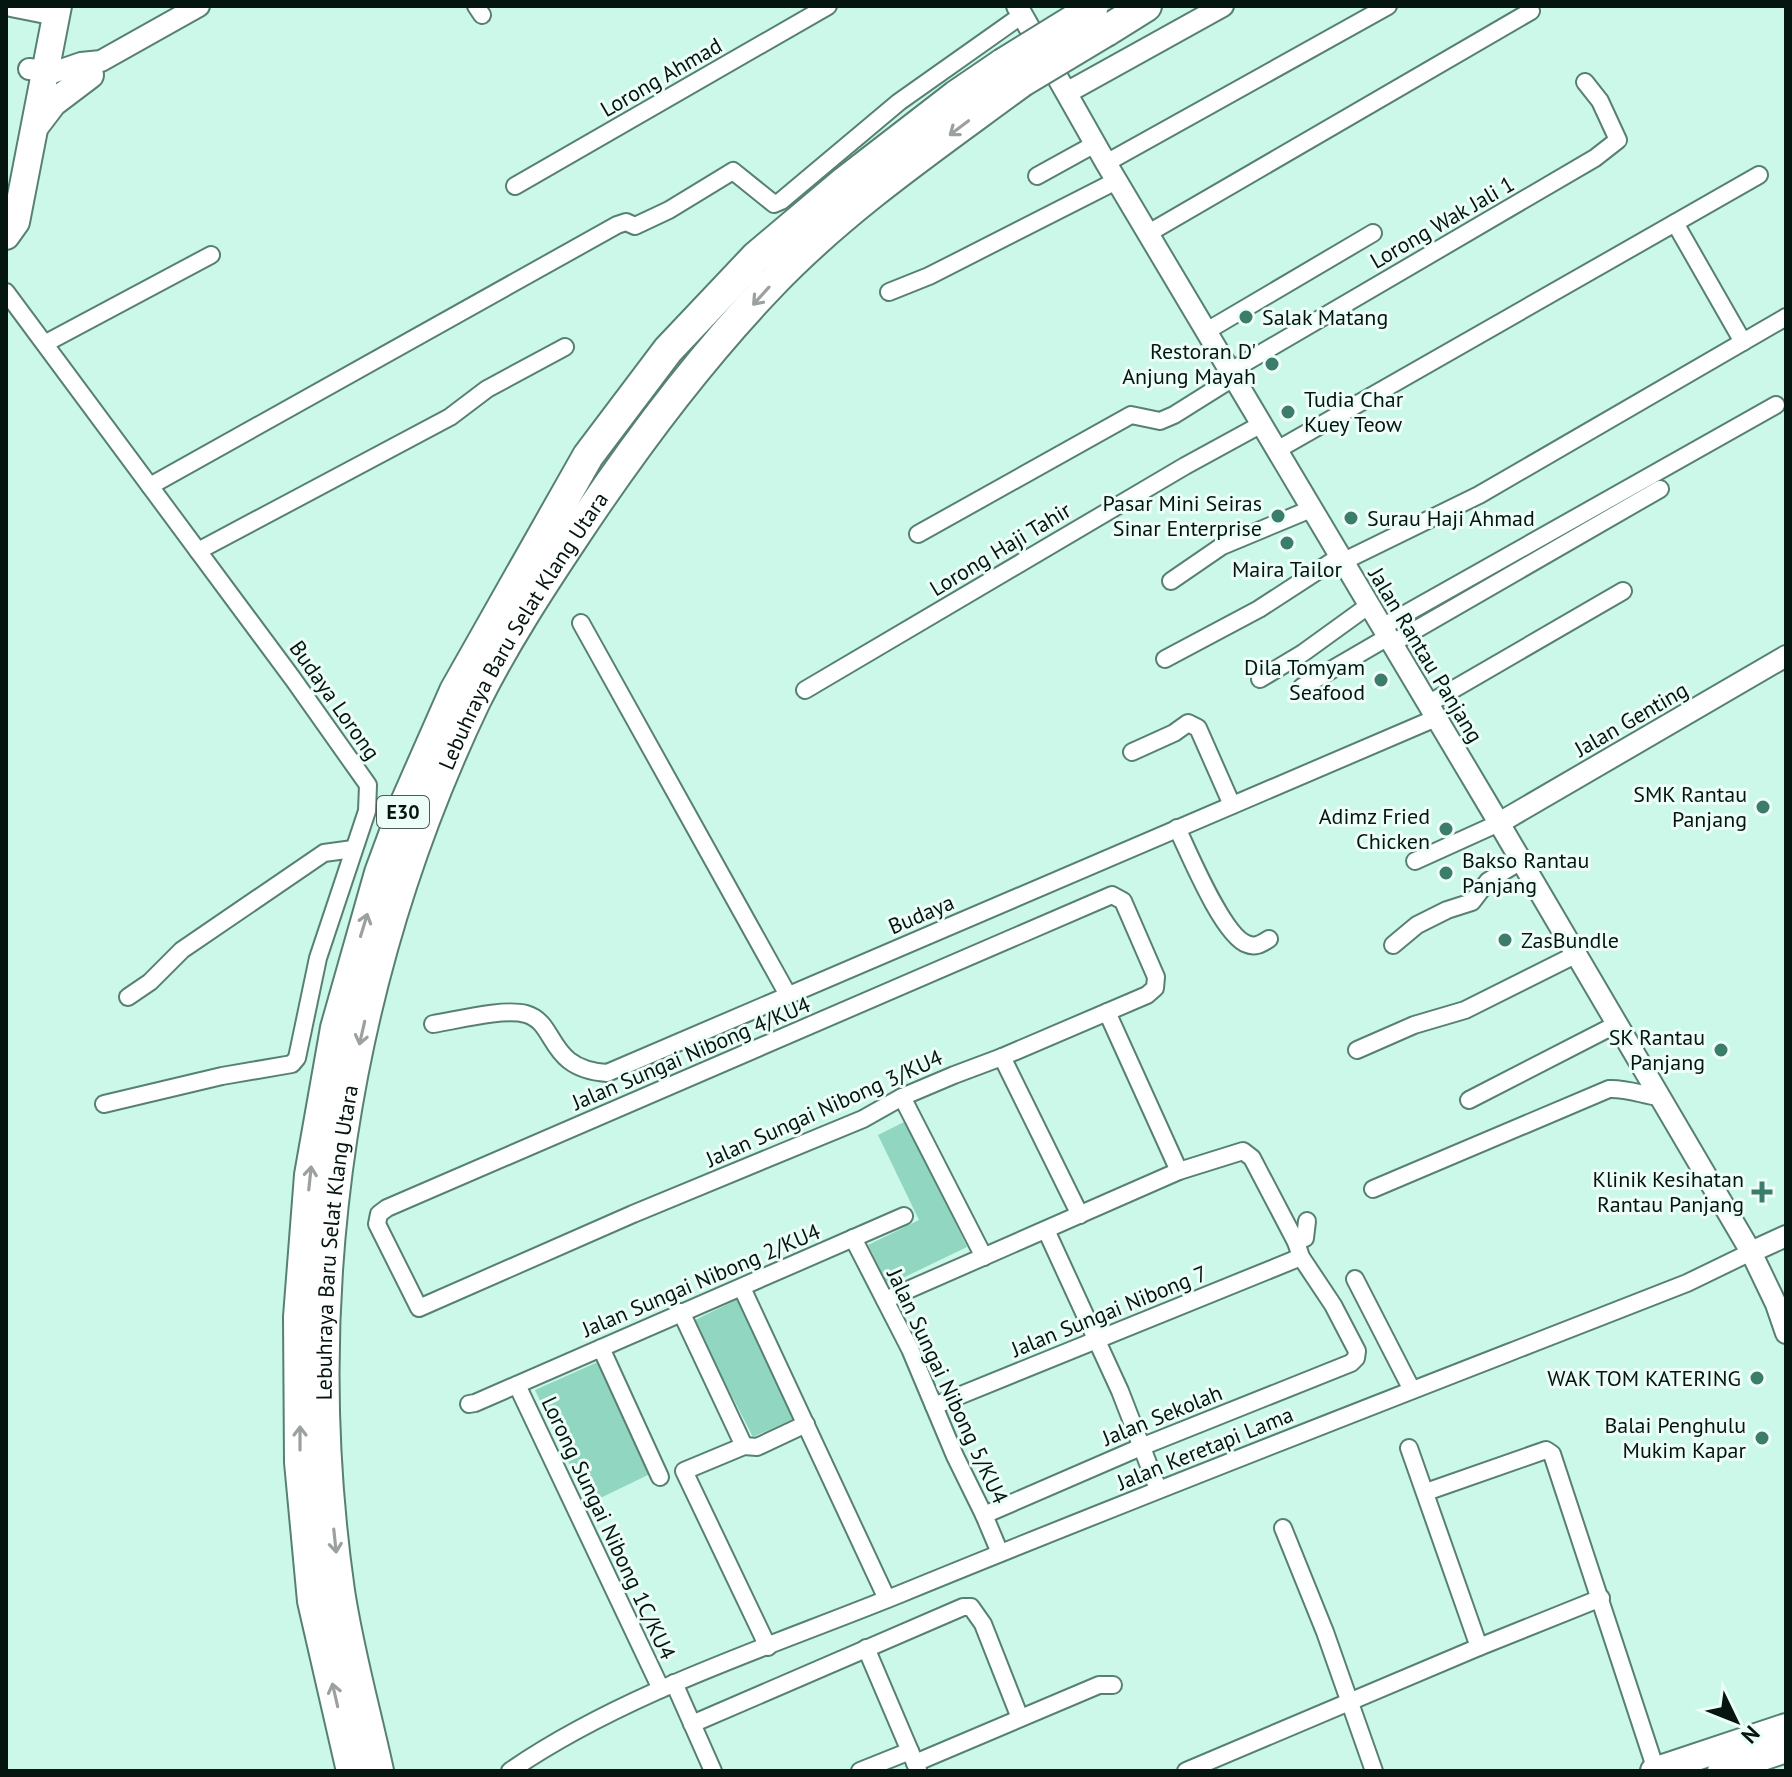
<svg xmlns="http://www.w3.org/2000/svg" width="1792" height="1777" font-family="'PT Sans',sans-serif">
<style>
.green{fill:#90d6c1}
.lines{fill:none;stroke-linecap:round;stroke-linejoin:round}
.minor-casing{stroke:#578073;stroke-width:20}
.tertiary-casing{stroke:#578073;stroke-width:24}
.trunk-casing{stroke:#578073;stroke-width:30}
.motorway-casing{stroke:#578073;stroke-width:34}
.minor{stroke:#fff;stroke-width:16}
.tertiary{stroke:#fff;stroke-width:20}
.trunk{stroke:#fff;stroke-width:26}
.motorway{stroke:#fff;stroke-width:30}
.motorway-bridge-casing{stroke:#578073;stroke-width:34;stroke-linecap:butt}
.motorway-bridge{stroke:#fff;stroke-width:30}
.oneway{stroke:#9ba19f}
.poi-dot{fill:#3c7c6a;stroke:#edfef8;stroke-width:3}
.labels{text-anchor:middle;stroke-width:6;stroke-linejoin:round;paint-order:stroke}
.shield{fill:#edfef8;stroke:#4b5b56;stroke-width:2}
.shield-label{font-size:20px;font-weight:bold;fill:#051510}
.street-label{font-size:22px;fill:#051510;stroke:#edfef8}
.poi-label{font-size:22px;fill:#051510;stroke:#edfef8;text-anchor:end}
</style>
<rect width="100%" height="100%" fill="#cbf8e9"/>
<g class="green">
<path d="M906 1121 967 1247 888 1285 868 1245 919 1220 878 1135Z"/>
<path d="M738 1299 793 1419 753 1437 693 1321Z"/>
<path d="M600 1361 652 1473 588 1504 535 1390Z"/>
</g>
<g class="lines">
<g class="minor-casing">
<g id="minor">
<path d="M476 6 482 15"/>
<path d="M1106 163 1388 6"/>
<path d="M1037 176 1095 144"/>
<path d="M515 186 828 6"/>
<path d="M1675 223 1743 342"/>
<path d="M1147 234 1531 11"/>
<path d="M6 292 293 679 368 785 367 811 318 958 297 1058 292 1064 222 1076 104 1104"/>
<path d="M889 292 929 276 1116 181"/>
<path d="M1205 332 1373 233"/>
<path d="M46 343 211 255"/>
<path d="M1229 372 1595 158 1618 140 1600 101 1585 82"/>
<path d="M1277 450 1759 175"/>
<path d="M150 486 617 225 626 222 635 226 669 210 733 171 774 204 781 201 899 102 1022 15"/>
<path d="M918 534 1131 415 1160 421 1174 415 1233 378"/>
<path d="M198 551 450 417 487 389 565 347"/>
<path d="M1342 562 1479 495 1786 317"/>
<path d="M1171 581 1222 546 1311 509"/>
<path d="M581 623 788 995"/>
<path d="M1382 627 1776 405"/>
<path d="M1391 644 1660 489"/>
<path d="M1165 659 1259 609 1339 557"/>
<path d="M1260 679 1303 653 1368 606"/>
<path d="M1302 687 1388 637"/>
<path d="M805 690 1185 466 1260 425"/>
<path d="M1428 704 1623 591"/>
<path d="M1132 752 1174 733 1188 723 1198 728 1232 805"/>
<path d="M1177 828C1189 853 1223 936 1247 944 1256 948 1262 943 1269 939"/>
<path d="M1415 861 1499 823"/>
<path d="M1112 895 1123 901 1156 977 1155 988 1147 995 1002 1057 954 1075 902 1097 863 1119 633 1214 419 1308 377 1224 379 1214 387 1208Z"/>
<path d="M1393 945 1417 925 1447 910 1472 902 1488 881 1521 861"/>
<path d="M128 997 150 982 182 950 324 853 353 849"/>
<path d="M1107 1012 1179 1171"/>
<path d="M433 1024C458 1020 503 1008 526 1014 558 1023 546 1069 607 1073L1436 718"/>
<path d="M1357 1050 1414 1025 1465 1010 1575 955"/>
<path d="M1002 1057 1080 1215"/>
<path d="M902 1097 984 1257"/>
<path d="M1469 1100 1617 1024"/>
<path d="M1373 1189 1609 1089C1626 1088 1643 1095 1659 1097"/>
<path d="M1046 1230 1120 1391 1158 1489"/>
<path d="M853 1238 910 1349 955 1456 984 1515 1000 1553"/>
<path d="M1296 1242 1305 1238 1307 1221"/>
<path d="M1355 1279 1412 1390"/>
<path d="M742 1288 887 1599"/>
<path d="M885 1300 1179 1171 1243 1151 1252 1158 1296 1242 1301 1257 1333 1305 1357 1351 1356 1358 1351 1363 1141 1447 984 1515"/>
<path d="M681 1312 744 1446"/>
<path d="M601 1348 660 1477"/>
<path d="M517 1385 661 1689"/>
<path d="M469 1404 475 1403 904 1216"/>
<path d="M934 1406 1301 1257"/>
<path d="M1409 1448 1479 1647"/>
<path d="M1426 1492 1546 1450 1552 1454 1656 1770"/>
<path d="M1283 1528 1325 1632 1374 1771"/>
<path d="M768 1647 684 1471 744 1446 757 1447 806 1424"/>
<path d="M866 1648 918 1770"/>
<path d="M674 1683 713 1771"/>
<path d="M692 1724 963 1607H971L983 1624 1020 1718"/>
<path d="M915 1763 1099 1685H1113"/>
<path d="M510 1771C625 1692 772 1646 900 1594 1161 1487 1424 1386 1687 1283L1751 1252"/>
<path d="M860 1771 910 1751"/>
<path d="M1186 1771 1479 1647 1601 1598"/>
</g>
</g>
<g class="tertiary-casing">
<g id="tertiary">
<path d="M11 6 56 15"/>
<path d="M1017 6 1106 163 1499 823 1751 1252 1776 1304 1786 1333"/>
<path d="M29 69 55 72 81 63 101 61 199 6"/>
<path d="M1068 92 1223 6"/>
<path d="M1499 823 1786 656"/>
<path d="M1751 1252 1786 1236"/>
</g>
</g>
<g class="trunk-casing">
<g id="trunk">
<path d="M37 124 53 103 90 75"/>
<path d="M6 236 16 222 58 6"/>
<path d="M1654 1771 1786 1727"/>
<path d="M1721 1771 1786 1749"/>
</g>
</g>
<g class="motorway-casing">
<g id="motorway">
<path d="M1106 31 1146 6"/>
<path d="M352 1771 313 1601 300 1462 299 1317 310 1175 336 1028 380 873 407 800 455 691 588 456 668 350 756 257 846 181 956 96 1003 64"/>
<path id="s1" d="M378 1771C365 1711 348 1651 339 1591 296 1290 344 975 475 701 504 643 539 589 575 535 634 446 698 360 772 283 846 206 936 145 1021 82"/>
</g>
</g>
<use href="#minor" class="minor"/>
<use href="#tertiary" class="tertiary"/>
<use href="#trunk" class="trunk"/>
<use href="#motorway" class="motorway"/>
<g class="motorway-bridge-casing">
<g id="motorway-bridge">
<path d="M1003 64 1092 9"/>
<path d="M1021 82 1106 31"/>
</g>
</g>
<use href="#motorway-bridge" class="motorway-bridge"/>
</g>
<defs><path id="oneway-shaft" d="M-6 0H5M1.5-3L5.5 0L1.5 3" fill="none" stroke-width="1.6" stroke-linecap="round" stroke-linejoin="round" transform="scale(2)"/></defs>
<g class="oneway">
<use href="#oneway-shaft" transform="translate(959 128) rotate(143)"/>
<use href="#oneway-shaft" transform="translate(761 296) rotate(132)"/>
<use href="#oneway-shaft" transform="translate(364 925) rotate(-73)"/>
<use href="#oneway-shaft" transform="translate(362 1033) rotate(103)"/>
<use href="#oneway-shaft" transform="translate(310 1178) rotate(-84)"/>
<use href="#oneway-shaft" transform="translate(300 1438) rotate(-90)"/>
<use href="#oneway-shaft" transform="translate(335 1541) rotate(84)"/>
<use href="#oneway-shaft" transform="translate(335 1695) rotate(-103)"/>
</g>
<g class="poi-dot">
<circle cx="1246" cy="317" r="8"/>
<circle cx="1272" cy="364" r="8"/>
<circle cx="1288" cy="412" r="8"/>
<circle cx="1278" cy="516" r="8"/>
<circle cx="1351" cy="518" r="8"/>
<circle cx="1287" cy="543" r="8"/>
<circle cx="1381" cy="680" r="8"/>
<circle cx="1763" cy="807" r="8"/>
<circle cx="1446" cy="829" r="8"/>
<circle cx="1446" cy="873" r="8"/>
<circle cx="1505" cy="940" r="8"/>
<circle cx="1721" cy="1050" r="8"/>
<path d="M1758 1180h8v8h8v8h-8v8h-8v-8h-8v-8h8z"/>
<circle cx="1757" cy="1378" r="8"/>
<circle cx="1762" cy="1438" r="8"/>
</g>
<g class="labels">
<rect class="shield" x="377" y="796" width="52" height="32" rx="6"/>
<g class="shield-label">
<text x="403" y="819">E30</text>
</g>
<g class="street-label">
<text transform="translate(661 77) rotate(-30)" y="8">Lorong Ahmad</text>
<text transform="translate(1442 222) rotate(-30)" y="8">Lorong Wak Jali 1</text>
<text transform="translate(1000 549) rotate(-31)" y="8">Lorong Haji Tahir</text>
<text dy="8" stroke="none"><textPath href="#s1" startOffset="1182">Lebuhraya Baru Selat Klang Utara</textPath></text>
<text transform="translate(1426 655) rotate(59)" y="8">Jalan Rantau Panjang</text>
<text transform="translate(335 700) rotate(55)" y="8">Budaya Lorong</text>
<text transform="translate(1631 719) rotate(-30)" y="8">Jalan Genting</text>
<text transform="translate(921 914) rotate(-23)" y="8">Budaya</text>
<text transform="translate(691 1053) rotate(-23)" y="8">Jalan Sungai Nibong 4/KU4</text>
<text transform="translate(824 1108) rotate(-24)" y="8">Jalan Sungai Nibong 3/KU4</text>
<text dy="8" stroke="none"><textPath href="#s1" startOffset="534">Lebuhraya Baru Selat Klang Utara</textPath></text>
<text transform="translate(701 1280) rotate(-23)" y="8">Jalan Sungai Nibong 2/KU4</text>
<text transform="translate(1109 1311) rotate(-22)" y="8">Jalan Sungai Nibong 7</text>
<text transform="translate(948 1386) rotate(65)" y="8">Jalan Sungai Nibong 5/KU4</text>
<text transform="translate(1162 1415) rotate(-22)" y="8">Jalan Sekolah</text>
<text transform="translate(1205 1448) rotate(-22)" y="8">Jalan Keretapi Lama</text>
<text transform="translate(609 1528) rotate(65)" y="8">Lorong Sungai Nibong 1C/KU4</text>
</g>
<g class="poi-label">
<text x="1262" y="325" text-anchor="start">Salak Matang</text>
<text x="1256" y="359">Restoran D'<tspan x="1256" dy="25">Anjung Mayah</tspan></text>
<text x="1304" y="407" text-anchor="start">Tudia Char<tspan x="1304" dy="25">Kuey Teow</tspan></text>
<text x="1262" y="511">Pasar Mini Seiras<tspan x="1262" dy="25">Sinar Enterprise</tspan></text>
<text x="1367" y="526" text-anchor="start">Surau Haji Ahmad</text>
<text x="1287" y="577" text-anchor="middle">Maira Tailor</text>
<text x="1365" y="675">Dila Tomyam<tspan x="1365" dy="25">Seafood</tspan></text>
<text x="1747" y="802">SMK Rantau<tspan x="1747" dy="25">Panjang</tspan></text>
<text x="1430" y="824">Adimz Fried<tspan x="1430" dy="25">Chicken</tspan></text>
<text x="1462" y="868" text-anchor="start">Bakso Rantau<tspan x="1462" dy="25">Panjang</tspan></text>
<text x="1521" y="948" text-anchor="start">ZasBundle</text>
<text x="1705" y="1045">SK Rantau<tspan x="1705" dy="25">Panjang</tspan></text>
<text x="1744" y="1187">Klinik Kesihatan<tspan x="1744" dy="25">Rantau Panjang</tspan></text>
<text x="1741" y="1386">WAK TOM KATERING</text>
<text x="1746" y="1433">Balai Penghulu<tspan x="1746" dy="25">Mukim Kapar</tspan></text>
</g>
</g>
<rect width="1792" height="1777" fill="none" stroke="#051510" stroke-width="16"/>
<g transform="translate(1736 1721) rotate(133)" stroke="#edfef8" stroke-width="6" paint-order="stroke">
<path d="M0-6L14 30L0 20L-14 30Z" fill="#051510"/>
<text y="-12" font-size="22" font-weight="bold" text-anchor="middle" fill="#051510">N</text>
</g>
</svg>
